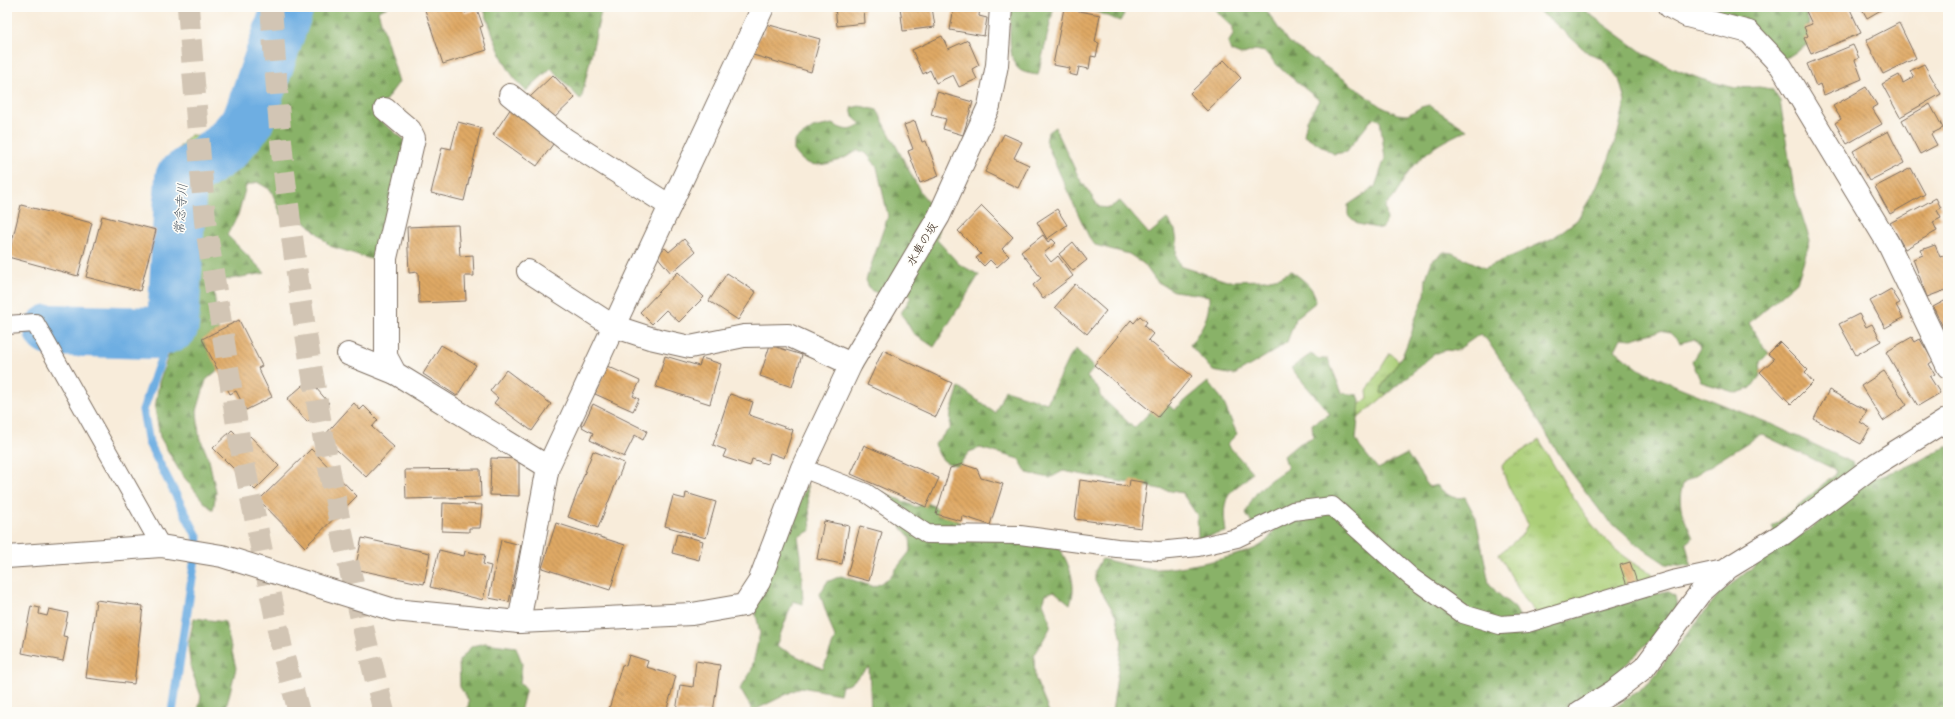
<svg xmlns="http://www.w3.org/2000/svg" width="1955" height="719" font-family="'Balsamiq Sans','Klee One',sans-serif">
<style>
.grass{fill:url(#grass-tufts);stroke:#747c4b}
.forest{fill:url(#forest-firs);stroke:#626e43}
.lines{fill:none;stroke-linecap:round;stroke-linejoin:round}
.stream{stroke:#6eaee2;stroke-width:9}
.river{stroke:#6eaee2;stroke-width:52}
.building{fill:url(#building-back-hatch)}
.motorway-tunnel{stroke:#d2c5b4;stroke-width:22;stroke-dasharray:22 11;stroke-linecap:butt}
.service-casing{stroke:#7d6e60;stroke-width:20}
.minor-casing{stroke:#7d6e60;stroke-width:24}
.service{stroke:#fff;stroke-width:18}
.minor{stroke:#fff;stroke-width:22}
.labels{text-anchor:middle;stroke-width:3;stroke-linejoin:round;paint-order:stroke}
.street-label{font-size:12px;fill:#3b2a1e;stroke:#fdfcf7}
.water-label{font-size:13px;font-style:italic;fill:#4d5863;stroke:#fdfcf7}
</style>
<defs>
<pattern id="grass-tufts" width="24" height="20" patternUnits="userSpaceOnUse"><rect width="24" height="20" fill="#accf78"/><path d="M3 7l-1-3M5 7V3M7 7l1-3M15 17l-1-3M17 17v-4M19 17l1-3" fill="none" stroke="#95b267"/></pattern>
<pattern id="forest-firs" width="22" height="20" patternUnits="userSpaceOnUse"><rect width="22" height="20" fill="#89b268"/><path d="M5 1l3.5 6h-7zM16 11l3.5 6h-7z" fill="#719155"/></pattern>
<pattern id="building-back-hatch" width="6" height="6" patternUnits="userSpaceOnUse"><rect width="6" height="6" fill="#dfa965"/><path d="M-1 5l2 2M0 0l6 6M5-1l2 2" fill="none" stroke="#b68a53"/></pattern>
</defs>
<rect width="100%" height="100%" fill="#fdfcf7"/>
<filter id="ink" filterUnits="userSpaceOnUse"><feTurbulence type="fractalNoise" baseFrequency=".025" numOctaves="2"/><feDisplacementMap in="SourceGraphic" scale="8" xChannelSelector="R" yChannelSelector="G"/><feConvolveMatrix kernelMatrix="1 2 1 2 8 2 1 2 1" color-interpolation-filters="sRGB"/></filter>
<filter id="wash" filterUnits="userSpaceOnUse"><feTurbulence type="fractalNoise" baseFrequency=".012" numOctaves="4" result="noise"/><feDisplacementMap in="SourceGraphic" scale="16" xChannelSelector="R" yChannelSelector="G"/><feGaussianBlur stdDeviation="0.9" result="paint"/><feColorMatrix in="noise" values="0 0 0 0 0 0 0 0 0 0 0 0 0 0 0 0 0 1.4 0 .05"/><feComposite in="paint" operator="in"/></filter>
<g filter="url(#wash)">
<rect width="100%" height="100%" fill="#f8ecda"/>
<g class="grass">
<path d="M190 135 222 137 177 173 169 203 160 227 171 157Z"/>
<path d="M1390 353 1399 361 1382 386 1381 393 1387 394 1357 419 1359 405 1368 398 1367 391Z"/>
<path d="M1539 440C1568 488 1597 550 1652 573L1654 580 1539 617 1523 598 1499 554 1521 536 1528 524C1519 505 1505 485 1502 466L1505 462Z"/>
</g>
<g class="forest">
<path d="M291 7H388L378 11 399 82 374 116 406 141 386 235 374 260 330 246 307 223 281 214 271 190 257 182 246 186 238 215 227 235 265 273 213 282 219 339 220 368 206 380 197 411 199 435 209 460 216 492 213 510 204 502 180 472 160 437 155 409 159 382 171 348 185 318 190 297 188 260 184 226 196 182 245 139 259 118 268 92 264 88Z"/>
<path d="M483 7H602L581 100 551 68 526 91C502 69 494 36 483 7Z"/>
<path d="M1012 7H1054L1038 75C1032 74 1024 73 1020 70 1006 61 1010 21 1012 7Z"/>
<path d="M1083 7H1120L1124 14 1120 21Z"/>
<path d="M1212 7H1264L1288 42 1341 77 1380 106 1397 114 1408 115 1421 107 1429 105 1467 130C1439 143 1425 150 1406 176 1398 188 1397 197 1385 206L1387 220 1382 229 1358 224 1348 215V205L1375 187 1385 158 1380 120 1373 118 1346 152 1334 154 1304 135 1307 120 1319 100 1281 69 1265 52 1255 50 1241 55 1231 51 1228 43 1233 35V27Z"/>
<path d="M1532 7H1580L1646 55 1672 68 1701 79 1735 88 1759 87 1772 89 1780 101 1794 190 1810 241 1797 282 1749 323 1768 354 1760 362 1761 374 1751 388 1737 393 1701 382 1692 361 1700 348 1695 339 1680 343 1670 333 1660 331 1632 339 1621 338 1615 350 1639 369 1679 387 1771 424 1853 463 1857 468 1775 534 1772 527 1835 475 1836 470 1761 434 1684 482C1675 504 1684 517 1693 538L1686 544 1691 566 1666 564 1633 542 1604 516 1567 467 1504 365 1487 340 1480 334 1456 351 1446 350 1434 354 1387 394 1381 393 1382 386 1403 354 1412 332 1414 322 1425 295 1426 278 1432 261 1444 252 1452 253 1485 268 1553 238 1577 220 1594 192 1608 161 1618 133 1625 101 1619 79 1602 58 1588 53 1551 20Z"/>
<path d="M1675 7H1809L1804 10 1816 39 1782 61 1742 21 1713 9Z"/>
<path d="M860 106 877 110 921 193C933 206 941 223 937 240L959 264 979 275 934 347 913 333 901 313 911 297 905 290 883 295 870 290 866 280 888 216 877 167 867 154 858 150C846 159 819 170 805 162 801 160 797 154 794 151V141L813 128 832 124C844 130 851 133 861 124L853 117 851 108Z"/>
<path d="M1055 127 1078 176 1099 207 1109 208 1120 201 1149 234 1167 219 1175 230 1177 241 1176 255 1180 266 1227 281 1265 280 1280 277 1291 271C1302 279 1315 287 1316 302L1296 318 1287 342 1276 350 1234 375 1213 371 1190 345C1202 328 1210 317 1209 296L1174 291 1156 281 1144 264 1129 254 1095 245 1089 237 1067 190 1046 142 1048 132Z"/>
<path d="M1076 349 1094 368 1087 377 1099 389 1100 396 1134 428 1163 399 1174 410 1208 382 1222 399 1237 434 1227 444 1252 472C1246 482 1238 484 1231 492 1222 503 1224 518 1226 532L1198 538 1197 515 1182 493 1063 471 1050 478 1027 473 1019 459 980 448 969 452 959 465C944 465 939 458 935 444L950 428 951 412 959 387 995 413 1005 390 1047 403 1069 357Z"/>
<path d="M1311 354 1319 359H1328L1342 393 1358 395 1360 400 1356 439 1360 447 1378 469 1407 454 1429 487 1437 485C1445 494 1453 500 1465 497L1476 518 1489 583 1496 592 1515 608 1528 632 1666 591 1675 596 1678 612 1609 682 1562 712H1112L1122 641 1117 617 1095 581V571L1102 559C1117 562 1132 567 1147 569 1172 571 1234 558 1256 548 1265 544 1274 534 1276 525L1251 522 1246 514C1254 489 1267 482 1288 468L1284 456 1297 445 1313 437 1312 424 1330 414 1291 368Z"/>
<path d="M1948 446V712H1608L1649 683 1670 655 1719 594 1764 558 1813 527 1871 479 1911 465Z"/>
<path d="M807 485 811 530 798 537 801 555 803 604 793 601 776 646 823 669 835 638 820 594 827 582 841 576 874 587 889 578 911 550 910 537 884 508 882 492 916 507 928 503 963 524 1057 546C1069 560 1078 587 1070 604L1054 591 1046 594 1043 603 1050 620V628L1034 656 1035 678 1049 712H871L869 667 850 684 842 686 840 694 801 687 753 711 740 689 751 672 760 633 754 605Z"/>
<path d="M194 618 225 622 236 668 225 712H198L201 696 191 669 188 645Z"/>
<path d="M485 643 516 647 522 663 520 684 526 688 520 712H467L469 701 460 687 459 661 472 646Z"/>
</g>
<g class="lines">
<path class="stream" d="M172 712 198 538 149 443 143 410 173 325"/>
<path class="river" d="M50 330 153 333 173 325 181 178 225 148 248 121 288 7"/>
</g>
<g id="blocks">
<g class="building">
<path d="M424 7H463L465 13 477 9 483 26 480 27 487 50 443 64Z"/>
<path d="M835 7H864L865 23 837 26Z"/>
<path d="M900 7H932L935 27 903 31Z"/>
<path d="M954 7H980L979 16 987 18 984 36 950 30Z"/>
<path d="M1804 7H1849L1861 33 1811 54 1804 38 1808 36 1804 27 1812 24Z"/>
<path d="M1861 7H1886L1867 18Z"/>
<path d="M1064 8 1100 15 1095 42 1099 43 1096 57 1091 56 1089 69 1079 67 1077 76 1069 74 1070 68 1053 65Z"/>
<path d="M1899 23 1916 58 1883 74 1866 40Z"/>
<path d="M766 24 820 39 811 72 753 55 760 34 763 35Z"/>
<path d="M942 36 948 49 968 40 979 65 972 69 977 79 959 87 953 75 936 83 930 70 923 74 912 50Z"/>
<path d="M1853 45 1859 58 1855 60 1862 79 1824 95 1820 84 1816 86 1807 64Z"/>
<path d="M1224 60 1241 78 1207 111 1190 93Z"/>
<path d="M1924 64 1941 94 1900 117 1882 84 1899 75 1903 83 1914 77 1910 71Z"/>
<path d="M553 75 575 98 551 121 529 98Z"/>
<path d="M1866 87 1877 105 1872 108 1882 124 1847 144 1835 123 1841 119 1833 106Z"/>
<path d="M937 92 973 102 963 135 943 129 946 119 931 115Z"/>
<path d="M1930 104 1943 128 1931 134 1937 145 1920 154 1902 120Z"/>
<path d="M511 108 556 140 537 166 493 135Z"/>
<path d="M915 121 922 142 926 141 939 176 920 183 908 151 913 149 904 125Z"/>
<path d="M458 122 481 128 464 201 431 193 442 147 451 149Z"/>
<path d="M1888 131 1904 163 1869 181 1853 151Z"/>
<path d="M1004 134 1022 142 1014 158 1029 165 1018 188 985 172Z"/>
<path d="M1911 168 1925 194 1890 214 1875 187Z"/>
<path d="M1936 198 1941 208 1937 210 1941 218 1933 222 1937 231 1905 249 1890 223Z"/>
<path d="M21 205 92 223 78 276 8 257Z"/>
<path d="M982 206 1013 237 1002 249 1009 256 997 267 990 260 984 266 976 258 981 254 958 231Z"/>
<path d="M1057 209 1067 225 1047 239 1037 222Z"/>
<path d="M102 216 156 230 140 291 86 277Z"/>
<path d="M458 225 460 256 473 255 474 276H465L466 301 419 303 418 272 409 273 407 227Z"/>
<path d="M1043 235 1048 242 1052 239 1056 243 1044 253 1051 262 1058 256 1073 276 1043 299 1033 285 1041 278 1021 252Z"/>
<path d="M684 239 695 252 671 273 656 255 665 248 669 252Z"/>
<path d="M1073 242 1087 260 1073 271 1059 254Z"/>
<path d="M1935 245 1940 257 1946 255 1948 260V289L1927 297 1913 259 1923 255 1921 250Z"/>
<path d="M678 272 704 297 679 322 666 310 652 324 640 312Z"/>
<path d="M727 273 756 292 738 320 709 301Z"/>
<path d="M1075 284 1106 311 1087 334 1055 307Z"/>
<path d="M1891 289 1900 303 1896 305 1903 318 1885 328 1870 301Z"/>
<path d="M1948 299V337L1933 307Z"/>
<path d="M1859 314 1866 327 1872 324 1881 341 1856 355 1839 324Z"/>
<path d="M1140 316 1147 322 1144 326 1153 334 1148 340 1192 376 1158 417 1094 365 1131 320 1134 323Z"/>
<path d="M239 320 262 366 258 368 272 397 246 410 236 391 230 394 202 339Z"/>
<path d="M1912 337 1915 342 1920 339 1933 361 1929 364 1935 374 1930 377 1940 393 1918 406 1886 352Z"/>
<path d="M1780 342 1808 370 1805 373 1813 382 1791 404 1760 372 1774 359 1768 354Z"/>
<path d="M441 345 476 365 457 396 423 374Z"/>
<path d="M770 345 802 355 792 387 760 376Z"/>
<path d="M883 350 952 383 936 417 867 385Z"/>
<path d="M665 356 699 366 702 358 721 364 710 404 656 387Z"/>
<path d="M607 366 640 381 633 396 639 399 633 411 595 394Z"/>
<path d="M506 370 551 404 532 431 494 403 498 398 490 391Z"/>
<path d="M1884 371 1907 405 1883 421 1861 386Z"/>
<path d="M309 380 329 403 307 422 287 399Z"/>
<path d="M1829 390 1867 411 1860 422 1870 428 1861 444 1814 419Z"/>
<path d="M730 394 753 402 749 415 793 430 784 458 770 453 767 464 752 459 750 466 723 457 726 450 713 445Z"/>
<path d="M354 403 360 410 364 406 378 420 372 427 394 447 366 477 323 437Z"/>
<path d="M593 404 647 431 643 440 635 435 624 457 590 440 593 433 582 427Z"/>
<path d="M232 430 244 442 250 436 279 466 255 490 213 448Z"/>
<path d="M864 445 939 478 926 507 851 474Z"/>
<path d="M311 449 357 496 305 547 259 500Z"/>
<path d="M593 451 624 463 598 528 568 517Z"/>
<path d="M491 458 519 459V496L490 495Z"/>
<path d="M962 464 977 469 981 478 1003 484 990 525 962 516 961 521 936 514 950 468Z"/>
<path d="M480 469 481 497 406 499 405 470Z"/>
<path d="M1080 480 1129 487 1130 480 1147 483 1141 528 1075 519Z"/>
<path d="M686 493 716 502 706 538 665 526 673 496 685 499Z"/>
<path d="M443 503 482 505 480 528H469V532L442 531Z"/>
<path d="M824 521 849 526 842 564 817 559Z"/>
<path d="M556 523 625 545 610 590 542 568Z"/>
<path d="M860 526 882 532 869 581 847 575Z"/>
<path d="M677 534 703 541 699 560 672 553Z"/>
<path d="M362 538 430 553 424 584 355 569Z"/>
<path d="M501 540 521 545 509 602 489 598Z"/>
<path d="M439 550 464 556 465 551 485 555 483 564 491 566 483 600 430 587Z"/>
<path d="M1630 562 1637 582 1627 586 1620 565Z"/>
<path d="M96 600 143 606 134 684 86 678Z"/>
<path d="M31 606 40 608 39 614 47 616 49 609 68 613 63 636 68 637 63 661 22 653Z"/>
<path d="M629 655 648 661 646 667 676 676 666 712H620L609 709 622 665 626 666Z"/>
<path d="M696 661 720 665 713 712H676L680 685 693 687Z"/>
</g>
</g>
</g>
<g filter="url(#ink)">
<use href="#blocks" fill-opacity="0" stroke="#7d6e60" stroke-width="1"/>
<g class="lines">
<g class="motorway-tunnel">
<path d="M188 7 205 221 240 444 283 654 299 712"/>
<path d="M271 7C276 70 279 134 287 197 308 370 340 543 384 712"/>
</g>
<g class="service-casing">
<g id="service">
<path d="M7 325 35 323 161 546"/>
<path d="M802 468 866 493 927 534 1020 535 1117 548 1159 551 1198 547 1237 538 1293 511 1332 506 1411 577 1463 614 1500 625 1528 623 1672 580 1728 568"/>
</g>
</g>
<g class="minor-casing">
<g id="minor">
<path d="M1670 7 1687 16 1749 32 1781 66 1888 243 1948 367"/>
<path d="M510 95 565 139 670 206"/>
<path d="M385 109 410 130 414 138 386 258V356L395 373 548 467"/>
<path d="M528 271 613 326 650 338 690 347 744 336 788 335 851 364"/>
<path d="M348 354 395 373"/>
<path d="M7 557 161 546 222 556 394 610 519 622 692 614 744 605 759 582 802 468 851 364 939 216 989 106 997 65 1001 7"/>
<path d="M519 622 548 467 763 7"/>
<path d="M1580 712 1614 691 1644 668 1700 593 1728 568 1783 534 1876 464 1948 419"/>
</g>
</g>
<use href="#service" class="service"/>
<use href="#minor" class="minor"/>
</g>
</g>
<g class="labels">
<g class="street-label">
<text transform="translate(922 244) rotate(-59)" y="4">水車の坂</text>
</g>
<g class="water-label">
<text transform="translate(180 209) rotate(-86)" y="5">常念寺川</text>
</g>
</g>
<rect width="1955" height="719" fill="none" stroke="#fdfcf7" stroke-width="24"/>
</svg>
